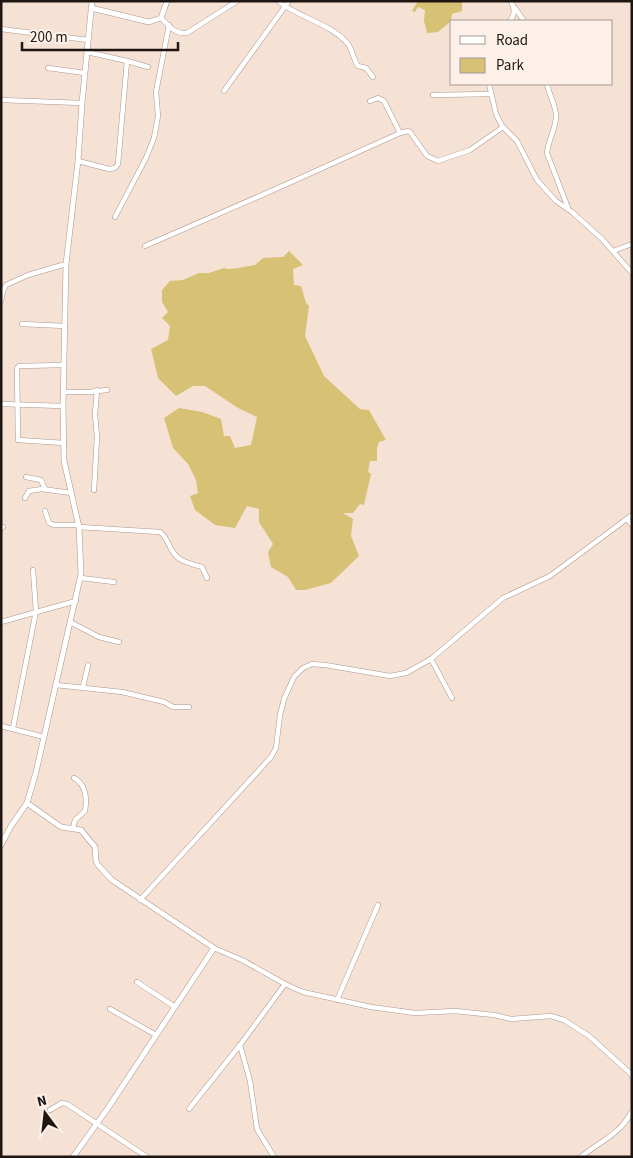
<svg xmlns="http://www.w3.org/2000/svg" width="633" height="1158" font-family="'Source Sans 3',sans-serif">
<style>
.green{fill:#d7c174}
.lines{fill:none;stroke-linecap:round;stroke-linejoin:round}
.minor-casing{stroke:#ab978d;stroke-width:5.5}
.tertiary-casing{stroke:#ab978d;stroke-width:6}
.minor{stroke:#fff;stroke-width:4.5}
.tertiary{stroke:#fff;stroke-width:5}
</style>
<rect width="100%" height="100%" fill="#f6e1d5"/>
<g class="green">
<path d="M418 1H462V11L452 14 451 21 438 32 427 33 424 21 425 10 418 7 415 12 412 11Z"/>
<path d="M289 251 303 265 293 269 294 285 301 286 306 303 309 306 305 336 324 376 360 409 369 410 386 440 379 442 377 448V461H370L368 472 371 474 364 505 360 504 353 513H343L353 519 351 536 359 556 331 583 305 590H296L288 577 271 567 268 552 273 544 259 522V509L247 506 235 528 215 525 195 510 190 496 198 493 196 480 188 464 173 448 164 418 179 408 202 412 221 419 224 436H230L235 448 251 445 257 417 238 408 205 386H193L176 396 158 378 151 349 168 340 170 326 162 318 168 312 162 302V290L170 281 183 280 199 273H209L224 268C231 271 245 266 255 265L263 258 283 257Z"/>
</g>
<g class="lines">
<g class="minor-casing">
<g id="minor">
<path d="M278 1C297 17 332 24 348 44 353 51 353 59 358 66L366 68 373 77"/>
<path d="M515 8 524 21"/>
<path d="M161 18C169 26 176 35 187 33L237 1"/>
<path d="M510 21C515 14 515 9 511 1"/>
<path d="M1 29 88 40"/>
<path d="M127 61 148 67"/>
<path d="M48 68 85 73"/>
<path d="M489 84 496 114 502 126 517 141 537 180 556 201 572 212 602 239 632 273"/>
<path d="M547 84C549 95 557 107 556 118 555 130 548 141 547 153L568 208"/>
<path d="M224 91 289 1"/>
<path d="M433 95 491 94"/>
<path d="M1 100 82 103"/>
<path d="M370 101 378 98 384 101 400 133"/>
<path d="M78 161 109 169 115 168 118 164 127 61 87 52"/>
<path d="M115 217 146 158 154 138 158 116 156 92 169 25"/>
<path d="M145 246 278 188 400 133 408 131 410 132 427 156 438 161 470 150 503 127"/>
<path d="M613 251 632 244"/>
<path d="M1 301 3 291 6 285 28 275 66 264"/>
<path d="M22 324 65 326"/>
<path d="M63 392H89L107 390"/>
<path d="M1 404 63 406"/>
<path d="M64 443 18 440 17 368 19 366 64 365"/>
<path d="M26 477 41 480 45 489"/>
<path d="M94 490 97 437 95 414 97 390"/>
<path d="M25 498 29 491 42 489 71 493"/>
<path d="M45 511 49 523 54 525H79"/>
<path d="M627 519 632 525"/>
<path d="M79 527 160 532C167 537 168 545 173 552 179 562 192 564 202 567L207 578"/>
<path d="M1 528 3 527"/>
<path d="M81 578 114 582"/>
<path d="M1 622 76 601"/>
<path d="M70 622 99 637 119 642"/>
<path d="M431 659 452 698"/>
<path d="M56 685 122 692 164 702 173 707H189"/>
<path d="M83 687 88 665"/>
<path d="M1 726 44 737"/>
<path d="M13 728 36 611 33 570"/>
<path d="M73 828 75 820 85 811C87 799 87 785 74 778"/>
<path d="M140 900 271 757 276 748 280 715 284 699 294 677 303 668 312 664 325 665 390 676 406 673 431 659 503 598 550 576 632 515"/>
<path d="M214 948 244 961 285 984 303 992 371 1007 415 1013 455 1011 494 1015 511 1019 551 1016 564 1020 589 1036 631 1074 632 1077"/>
<path d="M137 982 175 1007"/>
<path d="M337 1000 378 905"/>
<path d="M110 1009 156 1035"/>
<path d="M240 1045 250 1081 257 1129 274 1157"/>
<path d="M189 1109 240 1045 285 984"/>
<path d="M50 1110 62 1103 67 1104 147 1157"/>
<path d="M581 1157C601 1140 619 1136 632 1111"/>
</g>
</g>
<g class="tertiary-casing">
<g id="tertiary">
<path d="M91 8 149 22 161 18 167 1"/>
<path d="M27 803 61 827 81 830 95 847 96 861 98 865 112 880 214 948 108 1108 73 1157"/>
<path d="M1 845 11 826 27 803 36 772 81 574 79 527 64 461 63 406 66 264 78 161 82 103 92 1"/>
</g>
</g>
<use href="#minor" class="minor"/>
<use href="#tertiary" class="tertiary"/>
</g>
<rect width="633" height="1158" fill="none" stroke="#1e1612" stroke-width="5"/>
<rect x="450" y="20" width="162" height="65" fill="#fdf0e9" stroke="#a49993"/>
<rect x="460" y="36" width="25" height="8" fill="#ffffff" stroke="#a49993"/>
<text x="496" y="45" font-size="15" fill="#1e1612">Road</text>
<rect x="460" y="58" width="25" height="15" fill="#d7c174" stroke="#a49993"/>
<text x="496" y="70" font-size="15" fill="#1e1612">Park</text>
<g transform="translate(45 1113) rotate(345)" stroke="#fdf0e9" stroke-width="4" paint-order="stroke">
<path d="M0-4L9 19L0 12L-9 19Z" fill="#1e1612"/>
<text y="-8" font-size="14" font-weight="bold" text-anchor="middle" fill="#1e1612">N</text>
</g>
<path d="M22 42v8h156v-8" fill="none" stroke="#1e1612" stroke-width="2.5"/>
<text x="30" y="42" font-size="15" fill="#1e1612" stroke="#fdf0e9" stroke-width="4" paint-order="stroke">200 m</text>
</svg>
